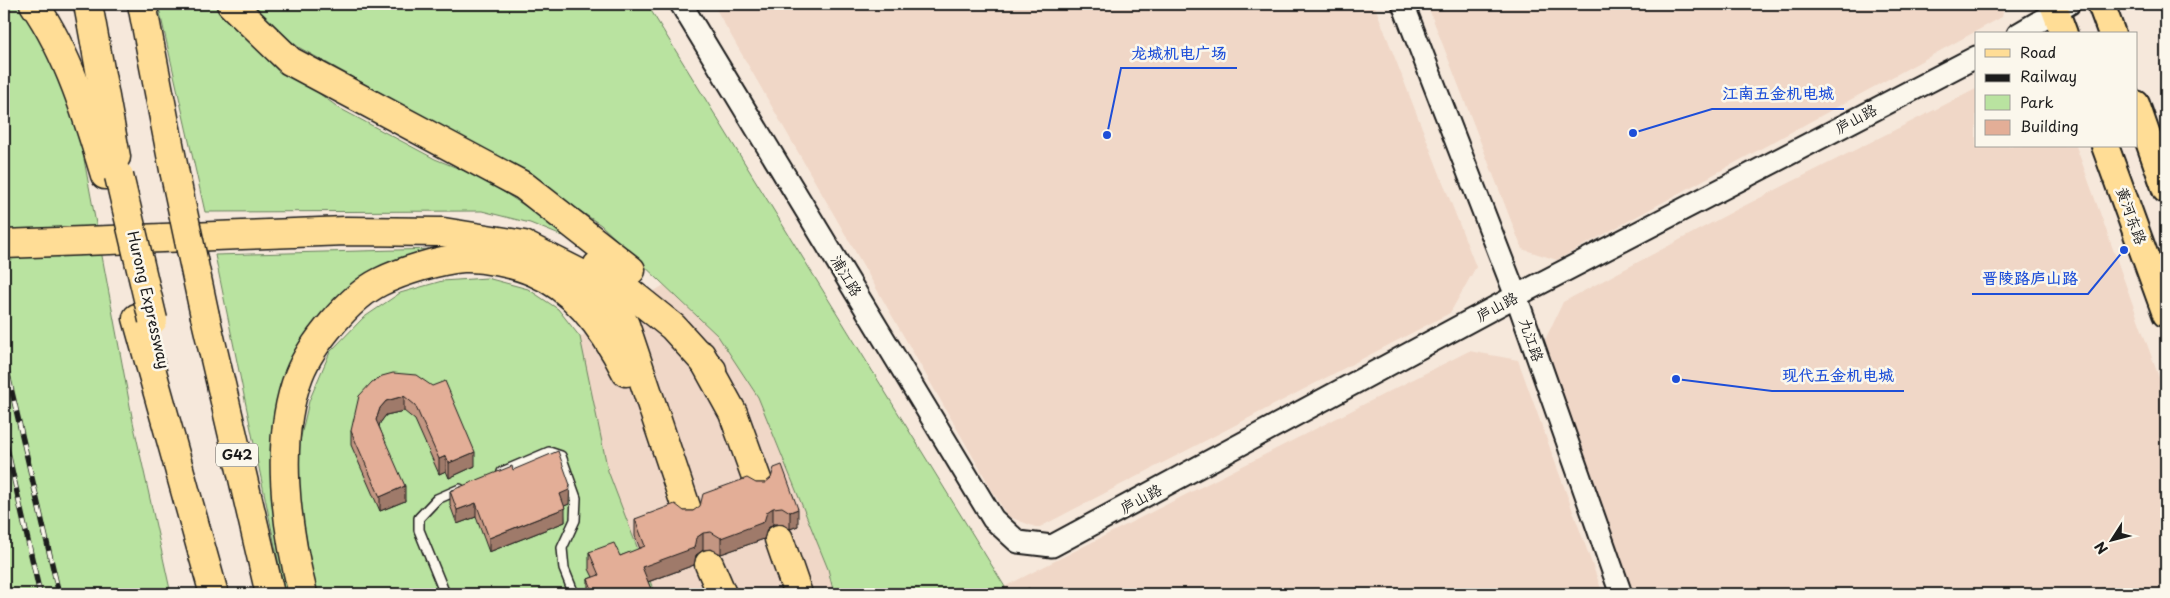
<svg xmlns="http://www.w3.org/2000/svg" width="2170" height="598" font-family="'Playpen Sans','LXGW WenKai TC',sans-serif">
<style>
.built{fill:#f0d7c7}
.green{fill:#b9e3a0;stroke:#6a805e}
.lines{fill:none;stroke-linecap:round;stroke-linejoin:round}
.service-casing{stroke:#1c1c1c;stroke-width:12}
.tertiary-casing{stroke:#1c1c1c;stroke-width:25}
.primary-casing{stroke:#1c1c1c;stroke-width:30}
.motorway-casing{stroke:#1c1c1c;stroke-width:31}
.service{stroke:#fbf7ec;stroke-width:9}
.tertiary{stroke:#fbf7ec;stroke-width:21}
.primary{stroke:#ffdd96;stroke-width:26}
.motorway{stroke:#ffdd96;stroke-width:28}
.rail-casing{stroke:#1c1c1c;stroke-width:5.5}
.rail{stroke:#fbf7ec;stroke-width:4;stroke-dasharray:11;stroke-linecap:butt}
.motorway-bridge-casing{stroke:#1c1c1c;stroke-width:31;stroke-linecap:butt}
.motorway-bridge{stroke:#ffdd96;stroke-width:28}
.wall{fill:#c39682;stroke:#1c1c1c}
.shaded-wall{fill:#9f7a6a;stroke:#1c1c1c}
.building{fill:#e3ae97;stroke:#1c1c1c}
.labels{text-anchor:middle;stroke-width:5;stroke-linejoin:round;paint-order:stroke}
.shield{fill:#fbf7ec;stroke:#5f5e5a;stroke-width:1}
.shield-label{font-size:14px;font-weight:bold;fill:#1c1c1c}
.street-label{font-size:15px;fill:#1c1c1c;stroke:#fbf7ec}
.leader{fill:none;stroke:#1d4ed8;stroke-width:2}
.callout-dot{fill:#1d4ed8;stroke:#fbf7ec;stroke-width:2}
.callout-label{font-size:16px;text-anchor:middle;font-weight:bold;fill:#1d4ed8;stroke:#fbf7ec;stroke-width:5;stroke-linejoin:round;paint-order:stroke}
</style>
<rect width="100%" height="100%" fill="#f6e8db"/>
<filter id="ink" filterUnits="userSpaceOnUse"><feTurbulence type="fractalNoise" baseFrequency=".02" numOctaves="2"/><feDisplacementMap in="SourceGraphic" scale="10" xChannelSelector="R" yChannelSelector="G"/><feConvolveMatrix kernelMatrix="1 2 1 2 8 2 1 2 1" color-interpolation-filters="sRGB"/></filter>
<g filter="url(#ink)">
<g class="built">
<path d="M713 4H1374L1476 267 1450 313 1038 528 1007 516Z"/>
<path d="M1427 4H2005L2002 17 1557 260 1522 249Z"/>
<path d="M1976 89V146H2076L2166 397V594H1634L1595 493 1545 340 1563 302 1734 211Z"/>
<path d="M487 278 528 289 558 309 580 337 664 285 718 336 758 396 828 569 834 594H316L299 445 309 401 330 352 363 318 400 293 442 281Z"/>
<path d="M1469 351 1518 360 1603 594H990Z"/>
</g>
<g class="green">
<path d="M4 4H55L133 422 171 594H4Z"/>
<path d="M158 4H215L272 59 339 108 435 159 482 178 562 230V236L530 223 482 211 205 212Z"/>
<path d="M250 4H647L1005 587 990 594H834L828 569 758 397 718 336 601 225 518 169 300 48 276 30Z"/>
<path d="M434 249 386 270 293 370V594H285L215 255Z"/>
<path d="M487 278 528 289 558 309 580 337 608 471 655 594H316L299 497V445L309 401 330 352 363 318 400 293 442 281Z"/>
</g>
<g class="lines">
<g class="service-casing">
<g id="service">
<path d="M502 472 549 452 561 456 576 498 575 520 562 548 564 569 574 594"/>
<path d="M445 594 419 530V518L437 499 460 489"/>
</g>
</g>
<g class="tertiary-casing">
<g id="tertiary">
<path d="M681 4 993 519 1018 542 1052 546 1516 296 1976 57"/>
<path d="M1403 4 1516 296 1621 594"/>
<path d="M2018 34 2069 4"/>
</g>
</g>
<g class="primary-casing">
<g id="primary">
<path d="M2053 4 2064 34"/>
<path d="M2101 4 2112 34"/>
<path d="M2136 104 2166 190"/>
<path d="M2105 146 2166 314"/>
</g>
</g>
<g class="motorway-casing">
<g id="motorway">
<path d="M34 4C69 55 87 115 105 175"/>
<path d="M88 4 116 157"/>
<path d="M142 4 174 170"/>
<path d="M231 4 290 61 524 186 631 270"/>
<path d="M4 244 346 231 443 232 524 245 585 276 610 299 625 325 688 513"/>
<path d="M597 266 673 327 712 370"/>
<path d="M205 316 270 594"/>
<path d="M137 318 214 594"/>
<path d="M701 355 733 413 759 485"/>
<path d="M779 539 798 594"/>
<path d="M709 564 722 594"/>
<path d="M303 594C286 527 274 440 299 375 311 344 350 297 380 282 402 271 439 260 463 258 482 257 516 264 534 272 577 290 606 332 626 372"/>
</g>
</g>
<use href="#service" class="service"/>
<use href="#tertiary" class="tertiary"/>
<use href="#primary" class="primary"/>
<use href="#motorway" class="motorway"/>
<g class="rail-casing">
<g id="rail">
<path d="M4 358 59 594"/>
<path d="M4 435 40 594"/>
</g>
</g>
<use href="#rail" class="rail"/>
<g class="motorway-bridge-casing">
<g id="motorway-bridge">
<path d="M174 170 205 316"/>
<path d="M119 176 153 320"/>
</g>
</g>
<use href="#motorway-bridge" class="motorway-bridge"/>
</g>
<g class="wall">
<path d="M393 373 475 466 449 478 446 471 439 474 415 420 404 411 386 415 380 423 379 426 405 501 380 511 351 445V431Z"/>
<path d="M513 470 569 504 564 506 565 522 489 552 476 517 457 524 450 505V491Z"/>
<path d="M771 478 798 526 790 529 782 524H773L767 529 764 539 721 554 711 549 703 550 696 555 694 565 648 582 653 594H588V579L593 577 589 569V552L620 556 640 549 635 536V519L684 511H693L756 483H765Z"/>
</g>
<g class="shaded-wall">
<path d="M404 396V411L386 415 380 423 376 435V420L380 408 386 401Z"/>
<path d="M475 452V466L449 478V463Z"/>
<path d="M446 456V471L439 474V459Z"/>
<path d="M570 485 569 504 560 508V494Z"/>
<path d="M405 486V501L380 511V497Z"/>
<path d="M476 503V517L457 524V510Z"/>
<path d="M565 508V522L489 552V538Z"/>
<path d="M773 508V524L767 529 764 539 721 554V538Z"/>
<path d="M798 509V526L790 529V512Z"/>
<path d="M703 533V550L696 555 694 565 642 584V567L696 538Z"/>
</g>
<g class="building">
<path d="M393 373 416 375 432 386 445 381 475 452 449 463 446 456 439 459 415 405 404 396 386 401 380 408 376 420 405 486 380 497 351 431 359 396 372 382 382 376Z"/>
<path d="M558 451 570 485 569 490 560 494 565 508 489 538 476 503 457 510 450 491 512 466 513 470Z"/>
<path d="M782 465 798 509 790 512 782 507 773 508 767 512 764 522 721 538 711 532 703 533 696 538 694 548 642 567 653 594H594L588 579 599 575 589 552 614 543 620 556 645 546 635 519 675 504 684 511H693L700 506 703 494 747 478 756 483H765L771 478 774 468Z"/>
<path d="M1029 588 1032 594H1017Z"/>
</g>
</g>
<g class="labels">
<rect class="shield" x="216" y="443.5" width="42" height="23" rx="4"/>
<g class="shield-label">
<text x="237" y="460">G42</text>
</g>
<g class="street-label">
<text transform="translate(1856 119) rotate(-28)" y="5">庐山路</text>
<text transform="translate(2131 216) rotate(70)" y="5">黄河东路</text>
<text transform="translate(846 276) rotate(59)" y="5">浦江路</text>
<text transform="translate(148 300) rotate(77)" y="5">Hurong Expressway</text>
<text transform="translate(1497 307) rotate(-28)" y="5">庐山路</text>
<text transform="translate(1531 340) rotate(71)" y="5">九江路</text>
<text transform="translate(1141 499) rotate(-28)" y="5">庐山路</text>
</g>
</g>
<path class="leader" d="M1107 135L1121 68H1237M1633 133L1712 109H1844M2124 250L2088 294H1972M1676 379L1772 391H1904"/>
<g class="callout-dot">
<circle cx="1107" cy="135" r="5"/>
<circle cx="1633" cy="133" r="5"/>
<circle cx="2124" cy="250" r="5"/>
<circle cx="1676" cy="379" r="5"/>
</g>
<g class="callout-label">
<text x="1179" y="59">龙城机电广场</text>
<text x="1778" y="99">江南五金机电城</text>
<text x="2030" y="284">晋陵路庐山路</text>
<text x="1838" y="381">现代五金机电城</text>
</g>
<rect width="2170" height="598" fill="none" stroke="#fbf7ec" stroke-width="20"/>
<rect x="10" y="10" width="2150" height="578" fill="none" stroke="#1c1c1c" stroke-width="2" filter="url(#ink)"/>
<rect x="1975" y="32" width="162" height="115" fill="#fbf7ec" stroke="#a29f99"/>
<rect x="1985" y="49" width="25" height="8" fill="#ffdd96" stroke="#a29f99"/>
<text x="2020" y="58" font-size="15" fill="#1c1c1c">Road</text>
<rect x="1985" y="74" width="25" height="8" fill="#1c1c1c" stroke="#a29f99"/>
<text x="2020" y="82" font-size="15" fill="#1c1c1c">Railway</text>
<rect x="1985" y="95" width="25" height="15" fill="#b9e3a0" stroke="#a29f99"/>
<text x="2020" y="108" font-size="15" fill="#1c1c1c">Park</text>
<rect x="1985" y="120" width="25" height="15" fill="#e3ae97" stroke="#a29f99"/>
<text x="2020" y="132" font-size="15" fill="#1c1c1c">Building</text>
<g transform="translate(2112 540) rotate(234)" stroke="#fbf7ec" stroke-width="4" paint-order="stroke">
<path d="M0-4L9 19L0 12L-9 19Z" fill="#1c1c1c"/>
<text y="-8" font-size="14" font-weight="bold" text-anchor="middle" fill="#1c1c1c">N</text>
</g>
</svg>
